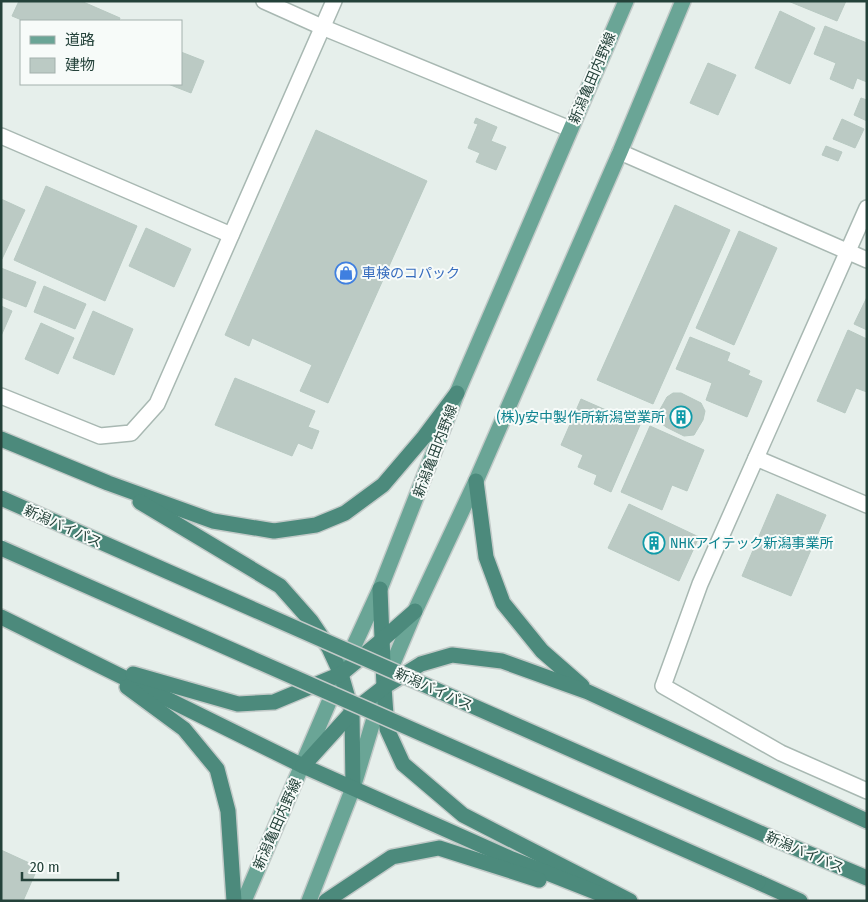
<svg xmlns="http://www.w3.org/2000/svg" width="868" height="902" font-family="'Fira Sans Condensed','Noto Sans JP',sans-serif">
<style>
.building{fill:#bbcac4;stroke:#b8c9c2}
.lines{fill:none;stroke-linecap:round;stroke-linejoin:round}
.minor-casing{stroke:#a8b8b2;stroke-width:18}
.primary-casing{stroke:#c2cac8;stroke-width:18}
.trunk-casing{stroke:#c2cac8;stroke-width:18}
.minor{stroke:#fff;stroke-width:15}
.primary{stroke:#6aa596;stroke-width:15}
.trunk{stroke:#4c8a7c;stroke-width:15}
.trunk-bridge-casing{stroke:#c2cac8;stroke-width:18;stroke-linecap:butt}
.trunk-bridge{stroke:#4c8a7c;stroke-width:15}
.labels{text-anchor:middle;stroke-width:4;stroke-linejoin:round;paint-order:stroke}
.street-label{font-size:14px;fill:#24423a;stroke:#f7fbf9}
.shop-label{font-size:14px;fill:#366cbe;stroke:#f7fbf9;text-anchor:start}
.culture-label{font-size:14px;fill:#0d838f;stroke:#f7fbf9;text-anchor:end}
</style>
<rect width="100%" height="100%" fill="#e6efeb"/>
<g class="building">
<path d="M19 1H81L120 18 119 21H24L12 16Z"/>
<path d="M788 1H846L837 21Z"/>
<path d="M780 11 815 28 790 84 755 68Z"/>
<path d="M825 26 867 43V82L857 78 853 89 830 79 836 63 814 54Z"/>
<path d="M181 52 204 61 191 93 168 84H181Z"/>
<path d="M708 63 736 75 718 115 690 103Z"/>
<path d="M861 98 867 100V121L854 115Z"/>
<path d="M476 118 497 127 491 141 506 147 496 170 476 162 480 153 468 148 478 124 474 123Z"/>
<path d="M842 119 864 129 855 148 833 139Z"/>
<path d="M316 130 427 181 328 403 300 391 312 365 252 338 249 346 225 335Z"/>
<path d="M826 146 842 152 838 161 822 155Z"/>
<path d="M46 186 137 226 105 301 14 260Z"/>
<path d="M1 199 25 210 2 259 1 258Z"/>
<path d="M675 205 730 230 653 404 597 380Z"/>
<path d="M146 228 191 249 174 287 129 266Z"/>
<path d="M739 231 777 248 734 345 696 328Z"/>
<path d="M1 268 36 282 26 307 1 297Z"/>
<path d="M44 286 86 304 75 329 34 312Z"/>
<path d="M867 297V330L854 324Z"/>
<path d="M1 306 12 311 1 336Z"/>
<path d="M93 311 133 329 114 375 73 358Z"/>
<path d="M41 323 74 338 58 374 25 359Z"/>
<path d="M848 330 867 339V392L856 388 845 413 817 401Z"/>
<path d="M690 337 730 353 727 361 750 371 748 375 762 381 747 417 706 400 712 383 676 369Z"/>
<path d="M235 378 315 411 308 427 319 431 312 449 298 443 292 456 215 425Z"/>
<path d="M673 393H681L701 403 705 411 703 420 694 435 684 436 666 427 661 423 660 420 658 413 667 397Z"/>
<path d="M581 399 640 425 611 492 594 484 597 475 578 467 583 455 561 445Z"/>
<path d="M650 426 704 450 687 491 672 485 662 510 621 492Z"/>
<path d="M777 494 826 515 791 596 742 576Z"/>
<path d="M629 504 699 537 679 581 608 548Z"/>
<path d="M1 850 38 867 23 901H1Z"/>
</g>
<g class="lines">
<g class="minor-casing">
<g id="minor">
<path d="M264 1 322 27 570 129"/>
<path d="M1 136 231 235"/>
<path d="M620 152 867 260"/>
<path d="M867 208 700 584 663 686 781 753 867 791"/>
<path d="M1 396 100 436 131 433 157 404 334 1"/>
<path d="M756 458 867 505"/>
</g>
</g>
<g class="primary-casing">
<g id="primary">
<path d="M386 680 415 611 476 481 620 152 683 1"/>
<path d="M244 901 341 674 380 589 457 393 626 1"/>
<path d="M309 901 353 788 379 702"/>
</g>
</g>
<g class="trunk-casing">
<g id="trunk">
<path d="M1 439 108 483 213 521 274 531 316 525 345 513 383 485 424 437 457 393"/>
<path d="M476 481 486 557 503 603 542 651 582 686"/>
<path d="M140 502 280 586 311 621 329 648 341 674 352 712 353 788"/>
<path d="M380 589 384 687 387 729 403 764 463 815 630 901"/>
<path d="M1 617 303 766 512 859 618 901"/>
<path d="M133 674 238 704 274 702 341 674 382 640 415 611"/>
<path d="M127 687 184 729 217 769 228 811 234 901"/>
<path d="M303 766 352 712 384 687 421 664 452 655 502 661 588 692 867 821"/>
<path d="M774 839 867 878"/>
<path d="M758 882 800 901"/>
<path d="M326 901 392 857 439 848 539 880"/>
</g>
</g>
<use href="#minor" class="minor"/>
<use href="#primary" class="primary"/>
<use href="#trunk" class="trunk"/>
<g class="trunk-bridge-casing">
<g id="trunk-bridge">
<path d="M1 498 774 839"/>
<path d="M1 548 758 882"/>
</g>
</g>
<use href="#trunk-bridge" class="trunk-bridge"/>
</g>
<defs>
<g id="shop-ring" transform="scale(1.125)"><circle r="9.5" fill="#f7fbf9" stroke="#3f7fe0" stroke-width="1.5"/><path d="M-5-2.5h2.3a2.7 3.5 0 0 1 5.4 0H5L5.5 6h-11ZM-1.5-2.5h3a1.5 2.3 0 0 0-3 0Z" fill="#3f7fe0"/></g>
<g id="building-ring" transform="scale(1.125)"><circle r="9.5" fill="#f7fbf9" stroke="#0f9aa8" stroke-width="1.5"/><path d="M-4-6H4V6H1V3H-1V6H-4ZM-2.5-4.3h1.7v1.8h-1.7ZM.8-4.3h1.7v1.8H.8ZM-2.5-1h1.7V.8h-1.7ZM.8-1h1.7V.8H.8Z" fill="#0f9aa8"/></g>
</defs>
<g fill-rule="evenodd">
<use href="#shop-ring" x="346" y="273"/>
<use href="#building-ring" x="681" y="417"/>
<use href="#building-ring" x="654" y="543"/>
</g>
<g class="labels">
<g class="street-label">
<text transform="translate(592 78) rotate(-67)" y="5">新潟亀田内野線</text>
<text transform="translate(435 451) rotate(-69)" y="5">新潟亀田内野線</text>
<text transform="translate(63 526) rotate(24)" y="5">新潟バイパス</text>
<text transform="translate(434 689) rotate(24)" y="5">新潟バイパス</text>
<text transform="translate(277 824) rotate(-66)" y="5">新潟亀田内野線</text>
<text transform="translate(805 852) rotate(23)" y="5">新潟バイパス</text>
</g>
<g class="shop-label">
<text x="362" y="278">車検のコパック</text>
</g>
<g class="culture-label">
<text x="665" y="422">(株)y安中製作所新潟営業所</text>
<text x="670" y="548" text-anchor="start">NHKアイテック新潟事業所</text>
</g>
</g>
<rect width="868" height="902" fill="none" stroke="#24423a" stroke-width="5"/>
<rect x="20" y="20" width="162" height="65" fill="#f7fbf9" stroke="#a3b1ad"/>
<rect x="30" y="36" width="25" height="8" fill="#6aa596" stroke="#a3b1ad"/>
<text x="65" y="45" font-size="15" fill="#24423a">道路</text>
<rect x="30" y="58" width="25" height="15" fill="#bbcac4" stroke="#a3b1ad"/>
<text x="65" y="70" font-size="15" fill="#24423a">建物</text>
<path d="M22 872v8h96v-8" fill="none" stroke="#24423a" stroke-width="2.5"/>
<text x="30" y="872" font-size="15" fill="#24423a" stroke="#f7fbf9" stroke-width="4" paint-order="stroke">20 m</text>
</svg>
